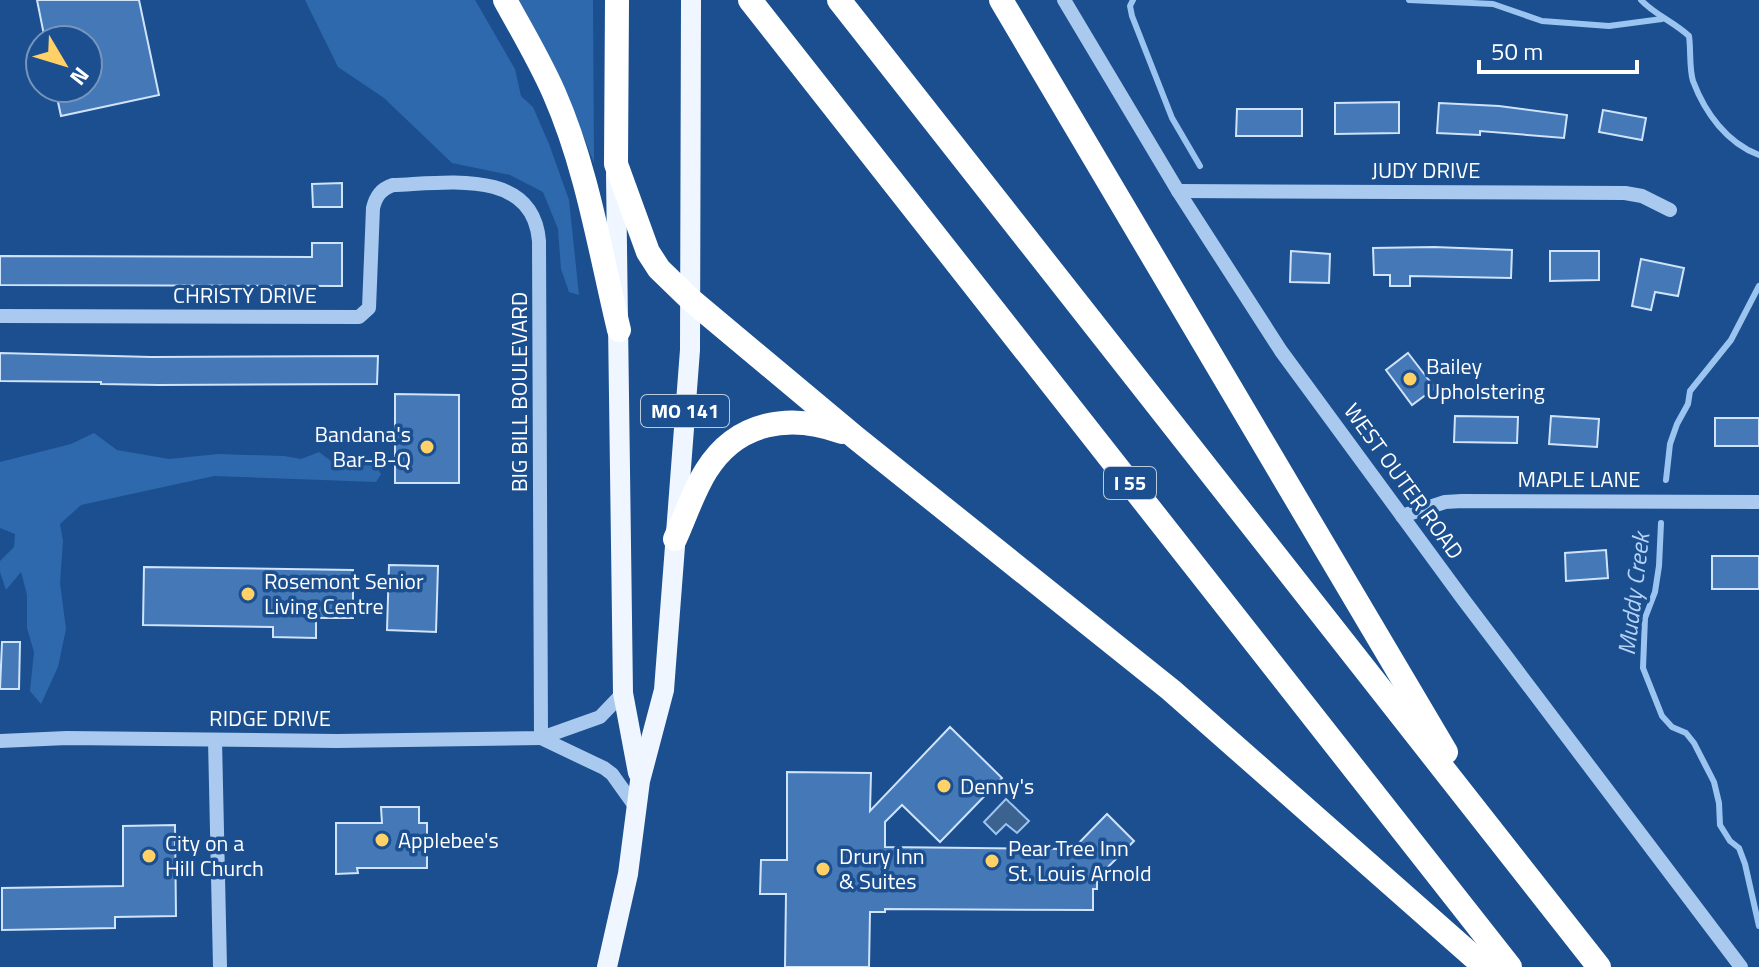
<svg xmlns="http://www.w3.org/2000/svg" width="1759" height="967" font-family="'Titillium Web',sans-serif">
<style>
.green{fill:#2e69ad}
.water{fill:#3c6290;stroke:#9cc4f0;stroke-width:2}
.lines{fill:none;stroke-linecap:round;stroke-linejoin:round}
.stream{stroke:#9cc4f0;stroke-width:6}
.building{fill:#4478b7;stroke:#cfe3fa;stroke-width:2}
.minor{stroke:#a9c9ee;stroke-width:14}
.major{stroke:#f0f6ff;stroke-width:20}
.highway{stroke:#fff;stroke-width:24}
.poi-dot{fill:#ffd166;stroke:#1b4f8f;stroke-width:3}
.labels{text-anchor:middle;stroke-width:7;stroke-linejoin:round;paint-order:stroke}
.shield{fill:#1b4f8f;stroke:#bbcadd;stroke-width:2}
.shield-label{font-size:20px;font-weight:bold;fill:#fff}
.street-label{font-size:22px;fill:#fff;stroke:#1b4f8f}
.poi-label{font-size:22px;fill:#fff;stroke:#1b4f8f;text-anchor:start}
.water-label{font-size:24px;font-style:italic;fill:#b5d3f5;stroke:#1b4f8f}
</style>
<rect width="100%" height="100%" fill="#1b4f8f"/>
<g class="green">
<path d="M305 0H475L515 69 521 96 533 107 549 144 569 200 579 295 569 292 561 269 558 229 543 192 510 175 452 163 384 98 338 67Z"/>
<path d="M517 0H593L594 163 579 125Z"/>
<path d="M94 433 117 450 169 459 218 454 284 456 301 459 319 452 339 467 375 464 381 474 376 482 214 476 81 505 60 524 63 541 60 583 66 629 58 667 41 704 30 691 34 652 27 628V595L21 572 6 590 0 572V561L14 547 15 534 0 528V462L71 444Z"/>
</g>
<path class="water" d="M1006 799 1029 821 1017 833 1006 824 996 834 984 822Z"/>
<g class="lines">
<g class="stream">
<path d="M1133 0 1130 6 1132 16 1172 118 1200 166"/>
<path d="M1409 0 1493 4 1542 21 1609 26 1662 19"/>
<path d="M1641 0C1655 15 1674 22 1689 36 1691 49 1689 68 1693 81 1705 113 1727 143 1759 155"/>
<path d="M1666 480 1670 444 1677 424 1688 404 1690 391 1731 340 1759 286"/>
<path d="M1661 523 1659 566 1655 592 1645 618 1643 668 1662 716 1672 727 1686 733 1694 743 1714 782 1719 803 1720 825 1730 841 1739 848 1745 864 1759 926"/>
</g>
</g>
<g class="building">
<path d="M37 0H139L159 95 61 116 55 88H88V40H45Z"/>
<path d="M1399 102V133L1335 134V103Z"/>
<path d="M1439 103 1499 106 1567 115 1564 138 1480 131V135L1437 133Z"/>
<path d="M1237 109H1302V136H1236Z"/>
<path d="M1603 110 1646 118 1642 140 1599 132Z"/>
<path d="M342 183V207H313L312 184Z"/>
<path d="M312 243H342V286L0 285V256L312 257Z"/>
<path d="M1434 247 1512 250 1511 278 1410 276V286H1390V275H1374L1373 248Z"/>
<path d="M1291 251 1330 254 1329 283 1290 282Z"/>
<path d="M1550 251H1599V280L1550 281Z"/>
<path d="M1641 259 1684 268 1678 296 1655 292 1651 310 1632 306Z"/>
<path d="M0 353 151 357 378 356 377 384 159 385 101 384V382L0 381Z"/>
<path d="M1408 353 1435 388 1412 405 1386 370Z"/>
<path d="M395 394 459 395V483H395Z"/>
<path d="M1455 416 1518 417 1517 443 1454 442Z"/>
<path d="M1551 416 1599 419 1597 447 1549 444Z"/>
<rect x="1715" y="418" width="44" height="28"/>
<path d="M1606 550 1608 578 1566 581 1565 553Z"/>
<rect x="1712" y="556" width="47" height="33"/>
<path d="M389 565 438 566 436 632 387 630Z"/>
<path d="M144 567 353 570V618H316V638L273 637V627L143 625Z"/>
<path d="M2 642H20L19 689H0Z"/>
<path d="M950 727 1002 778 940 842 902 805 885 822V847L1073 849 1107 814 1134 841 1097 878V889H1093V910L885 909V912H870L869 967H785L786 894H760L761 860H787V772L871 773 870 811Z"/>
<path d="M381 807H419V823H427V868H357L358 873 336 874V823H382Z"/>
<path d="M175 825 176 916 115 917V928L2 930V888L123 886V826Z"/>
</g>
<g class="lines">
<g class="minor">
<path d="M1064 0 1178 191 1281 351 1463 599 1741 967"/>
<path d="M1178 191 1625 193 1642 196 1670 210"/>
<path d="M0 316 359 317 369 308 373 208C376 196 381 189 393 185 447 183 533 168 539 241L541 738"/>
<path d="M1402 516 1445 502 1462 501 1759 502"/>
<path d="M541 738 604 768 612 774 637 809"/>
<path d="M215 740 220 967"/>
<path d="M0 741 67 738 337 741 541 738 600 717 623 693"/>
</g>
<g class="major">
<path d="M616 174 623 693 638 773"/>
<path d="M607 967 628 874 640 781 664 690 690 350 691 0"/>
</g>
<g class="highway">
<path d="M505 0C522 31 540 61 554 93 587 168 600 251 619 330"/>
<path d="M617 0 616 164 648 252 659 269 691 300 856 438 1171 690 1485 967"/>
<path d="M750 0 1510 967"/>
<path d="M839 0 1599 967"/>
<path d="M1001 0 1446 752"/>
<path d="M675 539C685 517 693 492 706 471 737 421 790 413 842 432"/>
</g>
</g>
<g class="poi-dot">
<circle cx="1410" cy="379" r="8"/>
<circle cx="427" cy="447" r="8"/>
<circle cx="248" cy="594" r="8"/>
<circle cx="944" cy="786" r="8"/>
<circle cx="382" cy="840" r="8"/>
<circle cx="149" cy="856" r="8"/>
<circle cx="992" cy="861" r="8"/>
<circle cx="823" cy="869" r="8"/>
</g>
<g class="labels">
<g class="shield">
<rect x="641" y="395" width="88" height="32" rx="6"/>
<rect x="1104" y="467" width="52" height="32" rx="6"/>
</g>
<g class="shield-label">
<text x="685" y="418">MO 141</text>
<text x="1130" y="490">I 55</text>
</g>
<g class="street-label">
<text x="1426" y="178">JUDY DRIVE</text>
<text x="245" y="303">CHRISTY DRIVE</text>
<text transform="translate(519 392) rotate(-90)" y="8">BIG BILL BOULEVARD</text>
<text x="1579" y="487">MAPLE LANE</text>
<text transform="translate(1404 481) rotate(54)" y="8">WEST OUTER ROAD</text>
<text x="270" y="726">RIDGE DRIVE</text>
</g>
<g class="poi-label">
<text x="1426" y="374">Bailey<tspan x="1426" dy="25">Upholstering</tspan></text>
<text x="411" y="442" text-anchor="end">Bandana's<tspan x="411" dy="25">Bar-B-Q</tspan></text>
<text x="264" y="589">Rosemont Senior<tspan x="264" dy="25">Living Centre</tspan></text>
<text x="960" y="794">Denny's</text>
<text x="398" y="848">Applebee's</text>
<text x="165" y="851">City on a<tspan x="165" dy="25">Hill Church</tspan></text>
<text x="1008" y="856">Pear Tree Inn<tspan x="1008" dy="25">St. Louis Arnold</tspan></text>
<text x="839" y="864">Drury Inn<tspan x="839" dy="25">&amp; Suites</tspan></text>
</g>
<g class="water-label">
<text transform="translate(1634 594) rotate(-83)" y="8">Muddy Creek</text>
</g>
</g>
<g transform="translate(64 64) rotate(128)"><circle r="38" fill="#1b4f8f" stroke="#7695bc" stroke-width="2"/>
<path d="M0-6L14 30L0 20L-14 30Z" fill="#ffd166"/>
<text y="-12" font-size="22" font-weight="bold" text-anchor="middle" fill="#ffffff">N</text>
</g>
<path d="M1479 60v12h158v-12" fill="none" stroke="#ffffff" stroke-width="4"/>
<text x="1491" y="60" font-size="24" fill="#ffffff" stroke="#1b4f8f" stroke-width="6" paint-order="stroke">50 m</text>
</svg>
